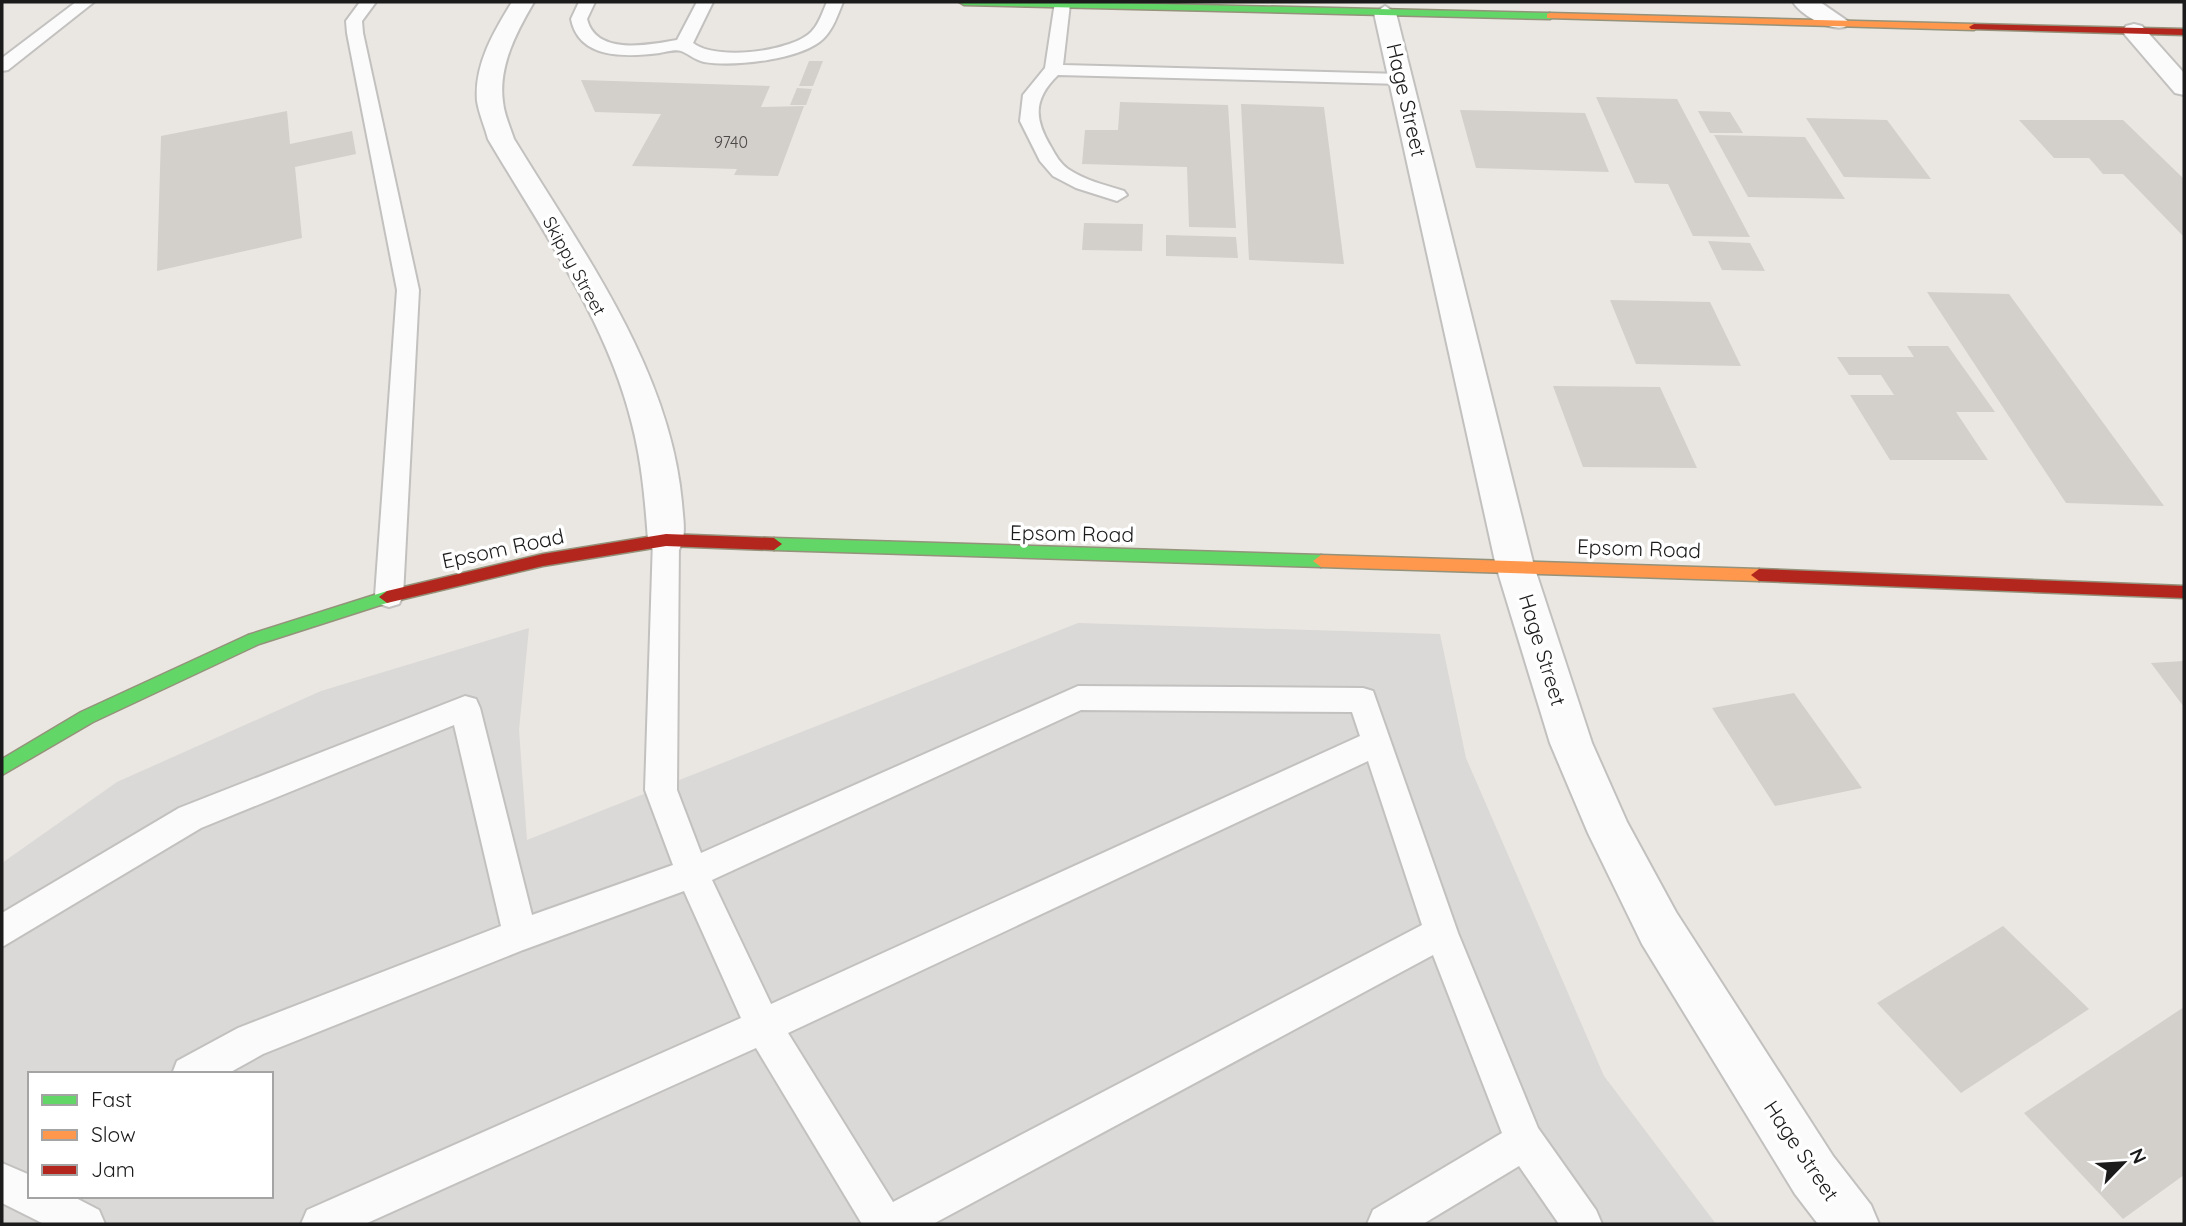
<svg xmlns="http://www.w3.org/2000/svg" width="2186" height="1226" font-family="Quicksand,sans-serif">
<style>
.parking{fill:#dad9d7;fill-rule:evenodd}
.building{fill:#d3cfcb}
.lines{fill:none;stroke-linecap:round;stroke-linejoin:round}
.lane-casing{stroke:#c2c1bf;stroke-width:4}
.street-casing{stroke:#c2c1bf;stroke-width:4}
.fast-casing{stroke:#94927a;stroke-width:3}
.slow-casing{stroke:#94927a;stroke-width:3}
.jam-casing{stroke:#94927a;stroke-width:3}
.lane{fill:#fcfbfb;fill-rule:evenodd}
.street{fill:#fcfbfb;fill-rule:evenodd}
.fast{fill:#63d668;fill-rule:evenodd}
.slow{fill:#ff974d;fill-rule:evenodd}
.jam{fill:#b3261e;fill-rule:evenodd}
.labels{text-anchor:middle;stroke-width:7;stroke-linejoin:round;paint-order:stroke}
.far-number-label{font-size:16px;fill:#4a4948}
.far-street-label{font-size:18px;fill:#1b1b1b;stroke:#fff}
.street-label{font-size:21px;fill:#1b1b1b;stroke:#fff}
</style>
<rect width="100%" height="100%" fill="#eae7e2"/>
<path class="parking" d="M1078 623 1440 634 1466 758 1604 1076 1716 1224H2V863L117 782 321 691 529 628 519 730 527 840ZM30 1074H271V1196H30Z"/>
<g class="building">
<path d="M809 61H823L813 86H799Z"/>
<path d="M581 80 770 86 761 107 804 106 778 176 734 175 737 169 632 166 661 114 595 112Z"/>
<path d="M797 88 812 89 806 105H790Z"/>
<path d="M1596 97 1677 99 1750 237 1693 236 1668 184 1635 183Z"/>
<path d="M1120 102 1228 105 1236 228 1189 227 1187 167 1082 164 1085 130H1118Z"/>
<path d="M1241 104 1324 107 1344 264 1249 260Z"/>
<path d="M1460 110 1585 113 1609 172 1476 168Z"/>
<path d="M287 111 290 144 352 131 356 154 295 167 302 238 157 271 161 136Z"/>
<path d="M1698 111 1730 112 1743 133H1710Z"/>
<path d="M1806 118 1887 120 1931 179 1844 177Z"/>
<path d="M2019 120H2123L2184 179V237L2123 174H2103L2089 158H2054Z"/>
<path d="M1714 135 1805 137 1845 199 1748 197Z"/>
<path d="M1084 223 1143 224 1142 251 1082 250Z"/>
<path d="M1166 235 1236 237 1238 258 1166 256Z"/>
<path d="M1708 241 1750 243 1765 271 1722 270Z"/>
<path d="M1927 292 2009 294 2164 506 2066 503Z"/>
<path d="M1610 300 1710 302 1741 366 1636 364Z"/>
<path d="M1907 346H1948L1995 412H1956L1988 460H1890L1850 395H1894L1881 375H1849L1837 357H1914Z"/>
<path d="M1553 386 1660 387 1697 468 1583 467Z"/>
<path d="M2184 661V707L2151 663Z"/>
<path d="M1794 693 1862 788 1775 806 1712 708Z"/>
<path d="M2003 926 2089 1009 1961 1093 1877 1003Z"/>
<path d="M2184 1007V1175L2123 1219 2024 1113Z"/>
</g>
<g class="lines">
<g class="lane-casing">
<g id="lane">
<path d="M76 2H94L8 70 2 71V58Z"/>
<path d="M360 2H376L362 21 363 33 419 290 403 596 399 604 389 607 379 604 375 596 397 290 347 33 346 21Z"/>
<path d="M579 2H595L587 19C596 56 649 45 677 40L697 2H713L693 43C715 61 793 52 812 31 819 24 823 11 827 2H843C838 14 833 30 823 39 801 60 733 67 704 62 695 60 689 54 681 51 676 49 665 52 660 53 627 57 579 60 571 19Z"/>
<path d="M1055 2 1070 4 1063 65 1401 74 1410 79 1401 84 1058 75C1033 99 1034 119 1051 147 1056 156 1060 163 1068 169 1084 180 1105 185 1124 191L1127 195 1117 201 1076 188 1053 176 1040 161 1020 121 1023 95 1045 68Z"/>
<path d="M666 530 675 533 679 540 677 790 701 853 1078 686 1363 688 1373 691 1458 933 1538 1128 1596 1210 1602 1224H1559L1519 1166 1423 1224H1367L1373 1210 1502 1133 1433 955 933 1224H862L756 1048 365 1224H301L307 1210 741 1018 684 891 523 950 263 1054 227 1074H172L177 1061 238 1028 501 926 454 725 201 828 2 947V913L179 808 465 696 476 699 480 708 532 915 673 865 645 790 653 540 657 533ZM1081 710 1352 712 1360 736 771 1004 712 880ZM1368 761 1422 925 893 1202 788 1033Z"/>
<path d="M2 1163 30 1175V1196H72L99 1210 105 1224H44L2 1203Z"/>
</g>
</g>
<g class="street-casing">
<g id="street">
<path d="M512 2H534C517 31 498 66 503 102 504 114 510 127 514 139 582 251 670 368 682 503 683 519 687 535 679 550L666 554 653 550 648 540C645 500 642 463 632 424 607 321 541 229 488 139 485 127 479 114 477 101 474 65 494 31 512 2Z"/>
<path d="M1793 2H1820L1849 22 1845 27C1829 31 1801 15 1793 2Z"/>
<path d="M1385 6 1396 13 1534 566 1592 743 1627 822 1676 912 1833 1156 1871 1205 1879 1224H1818L1795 1194 1642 944 1588 833 1550 743 1496 566 1374 13Z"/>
<path d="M2134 24 2142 26 2184 73V95L2175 93 2126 36 2122 31 2126 26Z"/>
</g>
</g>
<g class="fast-casing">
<g id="fast">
<path d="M959 2H1070L1550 13 1555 16 1550 19 964 5Z"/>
<path d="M774 538 1321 555 1329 561 1321 567 774 550 766 544Z"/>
<path d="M387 591 395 597 393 601 259 644 93 722 2 775V759L81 712 248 635Z"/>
</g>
</g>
<g class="slow-casing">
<g id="slow">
<path d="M1550 13 1974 24 1979 27 1974 30 1547 18V14Z"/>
<path d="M1321 555 1759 569 1767 575 1759 581 1321 567 1313 561Z"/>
</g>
</g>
<g class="jam-casing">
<g id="jam">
<path d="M1974 24 2184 29V35L1971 29 1969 27Z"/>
<path d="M666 534 774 538 782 544 774 550 666 546 543 566 387 603 379 597 387 591 543 554Z"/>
<path d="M1759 569 2184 586V598L1759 581 1751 575Z"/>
</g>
</g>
<use href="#lane" class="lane"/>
<use href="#street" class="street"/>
<use href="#fast" class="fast"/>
<use href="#slow" class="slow"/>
<use href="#jam" class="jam"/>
</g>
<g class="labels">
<g class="far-number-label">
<text x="731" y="148">9740</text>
</g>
<g class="far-street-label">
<text transform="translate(574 266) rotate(61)" y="6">Skippy Street</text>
</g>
<g class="street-label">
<text transform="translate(1406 100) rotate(77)" y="7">Hage Street</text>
<text transform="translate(1072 534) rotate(1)" y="7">Epsom Road</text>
<text transform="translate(503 549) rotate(-12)" y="7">Epsom Road</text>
<text transform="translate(1639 549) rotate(2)" y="7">Epsom Road</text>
<text transform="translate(1542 650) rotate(73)" y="7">Hage Street</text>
<text transform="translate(1801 1151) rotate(56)" y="7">Hage Street</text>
</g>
</g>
<rect width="2186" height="1226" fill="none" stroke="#1b1b1b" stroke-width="7"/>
<rect x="28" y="1072" width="245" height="126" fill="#ffffff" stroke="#a4a4a4" stroke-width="2"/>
<rect x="42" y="1095" width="35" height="10" fill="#63d668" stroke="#a4a4a4" stroke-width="2"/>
<text x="91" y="1107" font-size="21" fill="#1b1b1b">Fast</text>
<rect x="42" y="1130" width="35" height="10" fill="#ff974d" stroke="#a4a4a4" stroke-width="2"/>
<text x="91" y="1142" font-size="21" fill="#1b1b1b">Slow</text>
<rect x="42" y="1165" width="35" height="10" fill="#b3261e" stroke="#a4a4a4" stroke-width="2"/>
<text x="91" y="1177" font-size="21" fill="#1b1b1b">Jam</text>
<g transform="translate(2123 1163) rotate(65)" stroke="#ffffff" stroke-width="5" paint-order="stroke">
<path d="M0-5L12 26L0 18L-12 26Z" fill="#1b1b1b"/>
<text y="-10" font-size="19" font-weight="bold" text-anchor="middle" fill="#1b1b1b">N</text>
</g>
</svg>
